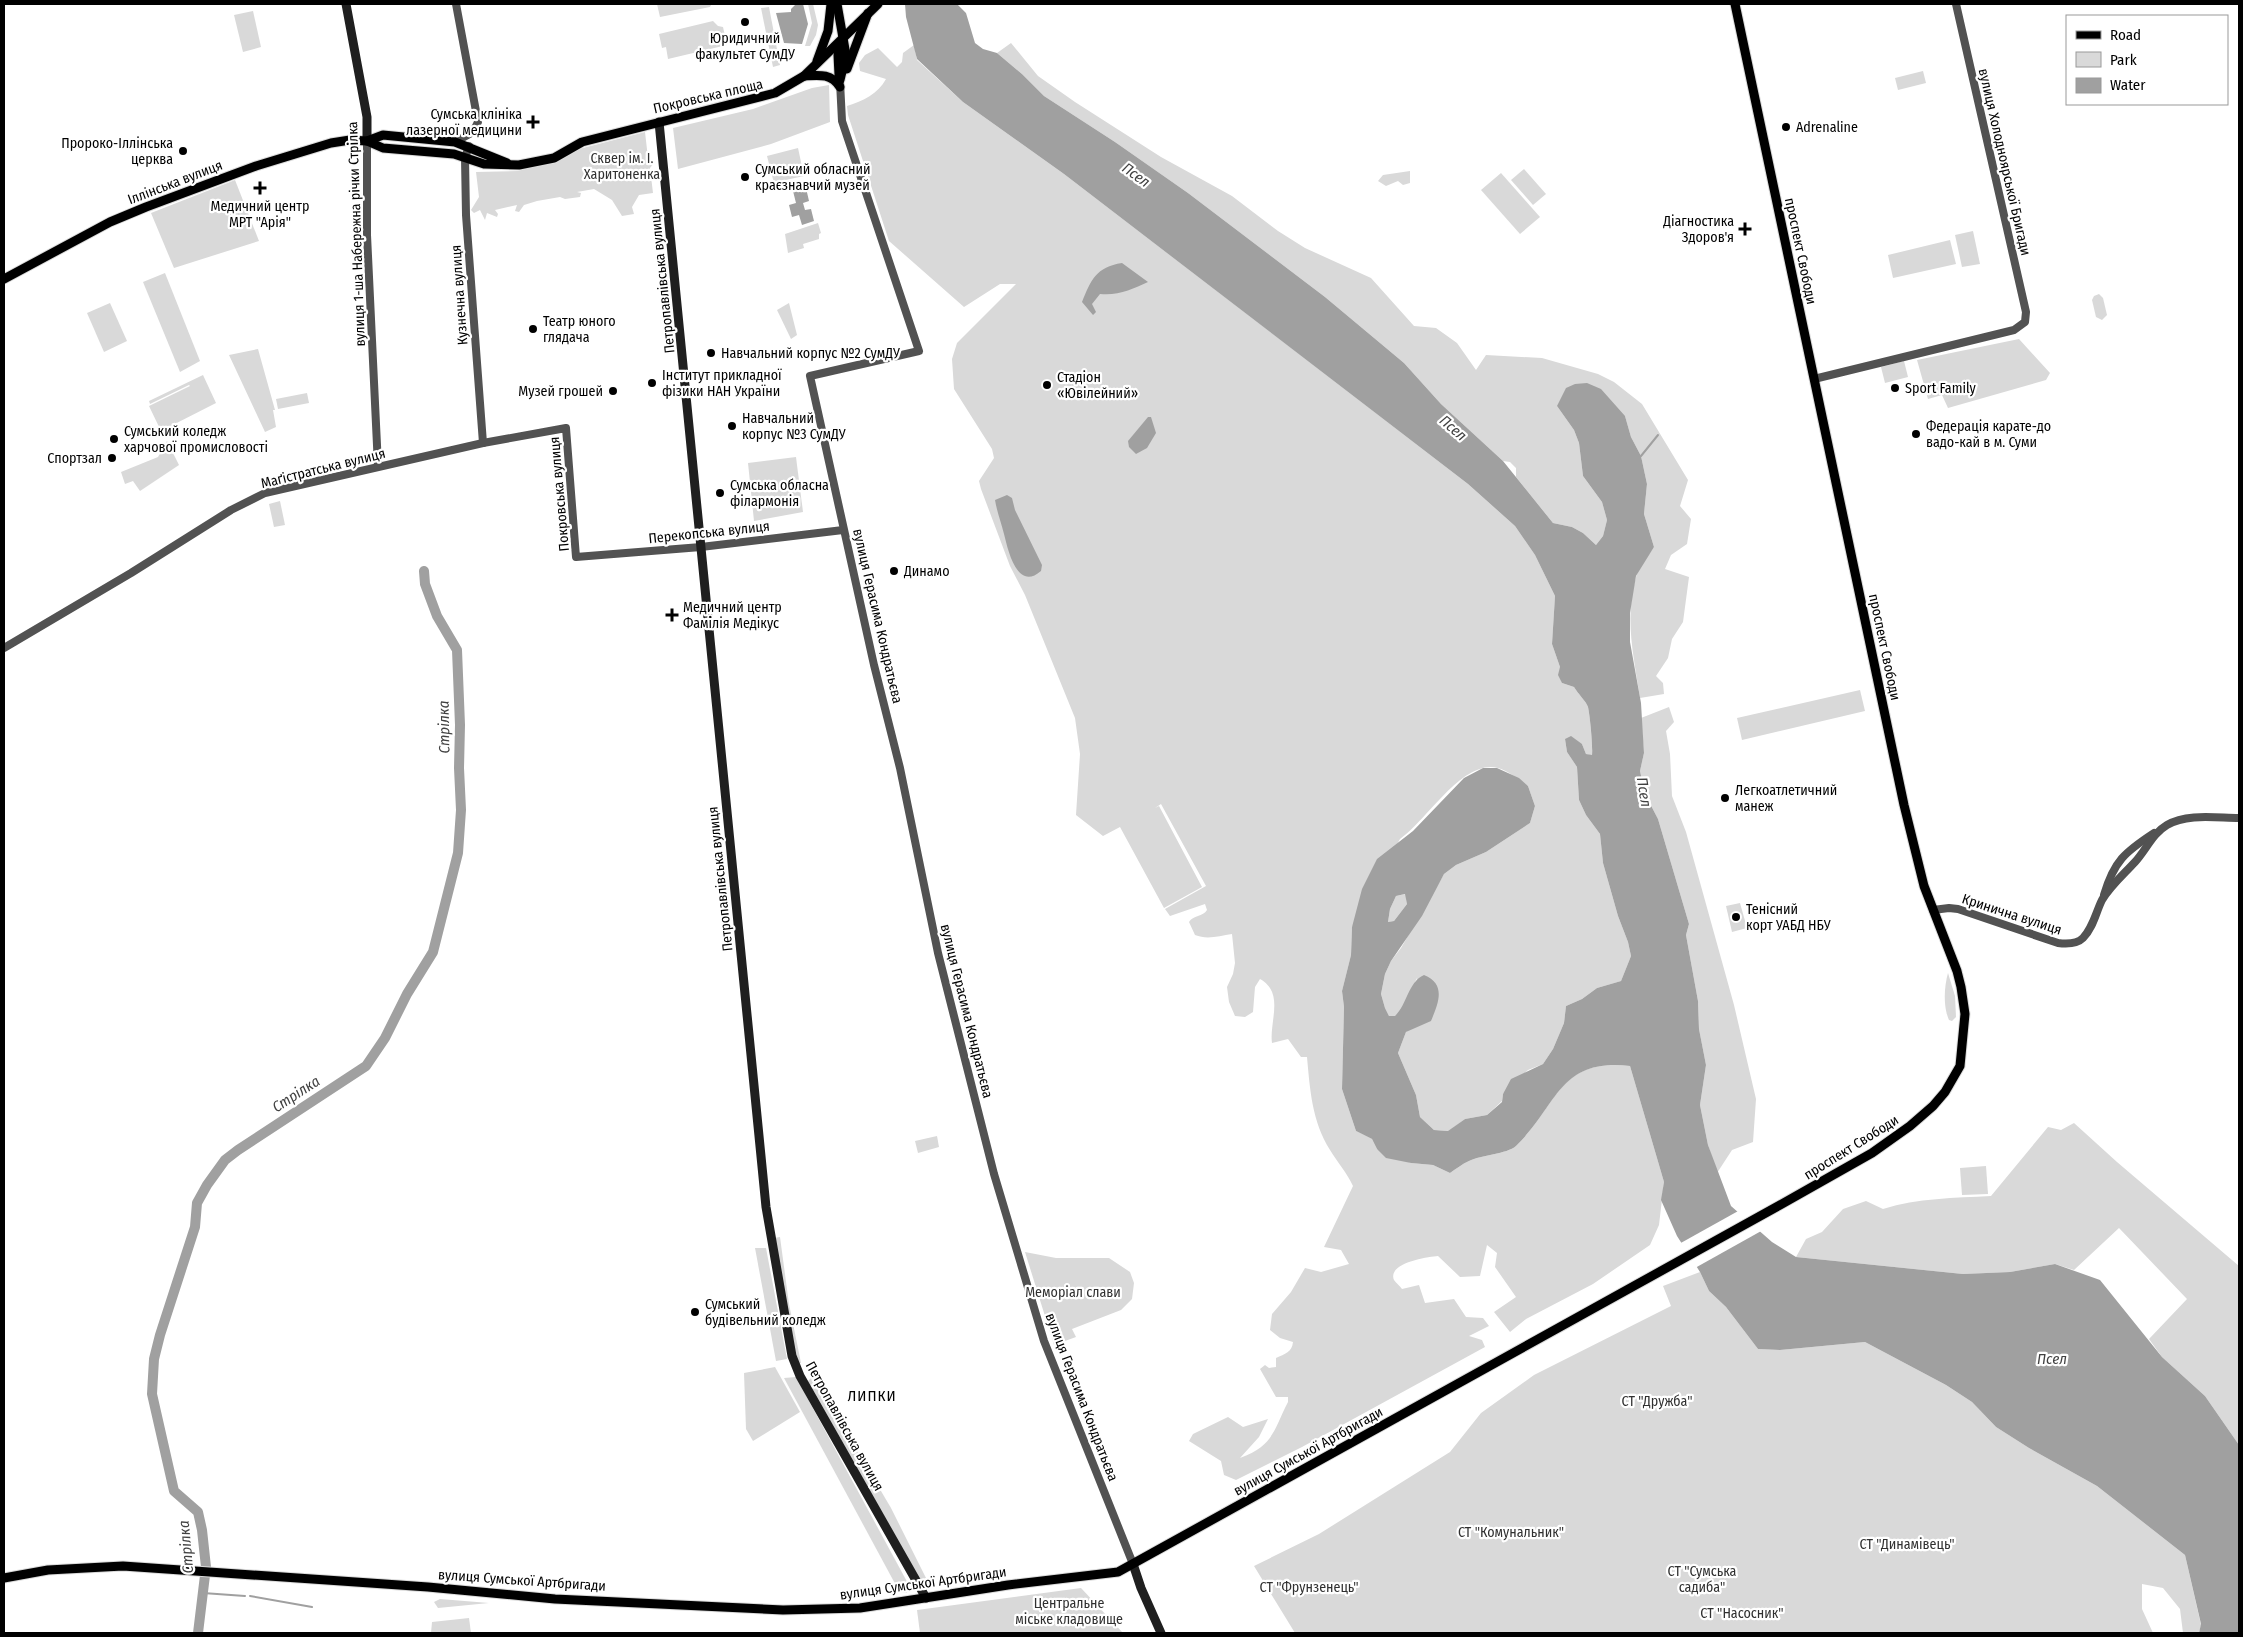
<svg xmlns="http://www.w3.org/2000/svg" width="2243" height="1637" font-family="'Fira Sans Condensed',sans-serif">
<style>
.green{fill:#d9d9d9}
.water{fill:#a0a0a0;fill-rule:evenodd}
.pier{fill:#fff}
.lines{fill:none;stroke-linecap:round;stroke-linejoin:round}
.stream{stroke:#a0a0a0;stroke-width:2}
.river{stroke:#a0a0a0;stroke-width:10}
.primary-casing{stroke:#dbdbdb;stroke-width:11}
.tertiary{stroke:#525252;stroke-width:8}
.secondary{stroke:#1f1f1f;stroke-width:9}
.primary{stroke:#000;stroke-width:9}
.poi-dot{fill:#000;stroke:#fff;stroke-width:2}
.labels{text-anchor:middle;stroke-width:4.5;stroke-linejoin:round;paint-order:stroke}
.poi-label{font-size:14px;fill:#000;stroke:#fff;text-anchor:start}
.street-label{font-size:14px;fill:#000;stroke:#fff}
.park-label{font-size:14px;fill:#303030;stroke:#fff}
.water-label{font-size:15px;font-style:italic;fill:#414141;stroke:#fff}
.neighbourhood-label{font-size:15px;letter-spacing:1px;fill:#000;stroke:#fff}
</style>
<rect width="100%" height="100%" fill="#fff"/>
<g class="green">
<path d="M657 4H711V5L710 7 660 17Z"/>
<path d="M808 4H813L818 25 816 35 810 46H805L812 23Z"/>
<path d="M769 7 780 65 773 67 761 8Z"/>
<path d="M253 11 261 47 243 52 234 15Z"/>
<path d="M713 21 718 26 723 27 727 45 668 59 666 47 662 48 659 34Z"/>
<path d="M1011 43 1038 76 1075 102 1161 157 1232 196 1278 231 1305 248 1371 278 1414 326 1436 328 1457 343 1476 370 1486 355 1542 358 1598 374 1614 382 1642 404 1688 480 1680 506 1691 519 1687 544 1671 555 1665 569 1689 577 1683 622 1672 639 1668 658 1656 676 1663 683 1664 694 1640 698C1634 657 1624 618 1636 577 1639 567 1648 556 1654 547L1644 514 1647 484 1641 456 1631 437 1625 416 1557 406 1574 430 1579 443 1583 476 1602 502 1607 520 1603 536 1596 545 1583 533 1572 527 1553 523 1516 477V468L1510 462 1503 461 1441 404 1404 363 1325 297 1188 193 1115 142 1044 96 1022 74 997 53Z"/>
<path d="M914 45 917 60 963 102 1064 174 1269 331 1468 484 1515 526 1535 555 1555 596 1552 644 1560 667 1562 683 1574 687C1578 694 1586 701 1588 707 1590 716 1593 747 1592 756L1586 754 1582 744 1565 739 1567 752 1577 767 1579 800 1586 815 1600 834 1603 863 1618 916 1628 942 1631 956 1621 981 1597 988 1582 999 1566 1006 1564 1023 1553 1049 1543 1064 1528 1070 1503 1094 1502 1101 1487 1115 1465 1119 1449 1131 1434 1130 1420 1117 1416 1095 1398 1053 1406 1032 1411 1029 1417 978 1401 1011 1395 1016H1389L1385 1008 1381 994 1385 974 1391 961 1401 948 1444 874 1456 865 1486 852 1530 823 1535 806 1528 786C1519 780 1509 771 1498 768 1462 759 1427 821 1400 839L1352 927 1351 955 1342 991 1344 1007 1342 1089 1356 1131 1372 1139 1377 1149 1411 1163 1433 1165 1450 1173C1456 1169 1462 1164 1469 1161 1481 1155 1507 1154 1516 1146 1558 1106 1557 1058 1630 1066L1664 1182 1659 1225 1650 1245 1593 1284 1526 1319 1510 1332 1494 1312 1516 1297 1495 1267 1497 1253 1487 1245 1480 1276 1460 1277 1438 1256C1427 1257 1387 1263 1394 1280 1396 1283 1400 1286 1402 1289L1419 1285 1425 1303 1454 1299 1466 1317 1483 1318 1489 1326 1469 1336 1482 1340 1485 1347 1302 1447 1236 1480 1224 1475 1221 1461 1189 1441 1193 1434 1228 1417 1243 1427 1268 1419 1259 1437 1240 1458C1274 1445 1273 1431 1288 1402V1397H1276L1260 1369 1265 1365 1269 1368 1276 1367V1358C1285 1354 1292 1352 1293 1342L1280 1338 1270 1330 1272 1314 1291 1292 1305 1268 1321 1272 1349 1264 1341 1250 1324 1247 1353 1186C1347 1173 1338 1163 1330 1150 1312 1121 1310 1090 1307 1057H1301L1288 1039 1272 1043C1269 1022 1285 993 1260 979L1255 987 1253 1012 1245 1017 1235 1016 1229 1002 1227 987 1233 974 1235 963 1232 934C1219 936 1207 940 1195 935L1189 922C1193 915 1203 917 1207 910L1205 904 1170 916 1165 909 1206 886 1161 804 1155 808 1159 806 1202 887 1164 908 1120 827 1103 836 1076 815 1080 754 1075 718 1025 595 1010 566 981 489 979 481 994 458 992 449 954 389 952 359 957 343 1016 284H1000L964 307 889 241 848 115 847 106C863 101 878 94 886 79L860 71 859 63 865 55 878 48 897 67 902 62 903 53Z"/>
<path d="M1923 71 1926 83 1898 90 1895 78Z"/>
<path d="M829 85 830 122 771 144 678 169 673 128 753 109 812 88Z"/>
<path d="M645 132 648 158 654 163 650 168 653 193 639 195 632 207 634 214 622 216 612 200 594 189 577 192 581 193 580 197 565 199 560 197 537 201 524 205 519 212 515 211 517 205 495 210 498 214 497 217 487 213 485 220 480 210 474 213 471 210 479 197 476 172 518 171 543 164H553L579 149Z"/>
<path d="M798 148 804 176 781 181 783 189 776 191 767 156Z"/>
<path d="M1524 169 1546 194 1533 205 1511 180Z"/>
<path d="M1410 171V183L1403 185 1398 181 1386 186 1378 181 1383 175Z"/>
<path d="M1501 173 1540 217 1520 234 1481 190Z"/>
<path d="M235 180 259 241 174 268 151 213Z"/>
<path d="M818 223 821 233 819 234V239L803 244 804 248 788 253 785 234Z"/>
<path d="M1973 231 1980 264 1962 267 1955 235Z"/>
<path d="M1950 240 1956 264 1893 278 1888 255Z"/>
<path d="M165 273 200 361 180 372 143 282Z"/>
<path d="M2099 294 2103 298 2107 315 2102 320 2096 317 2092 300 2094 296Z"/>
<path d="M110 303 127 341 104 352 87 313Z"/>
<path d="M789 303 797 335 791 339 777 310Z"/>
<path d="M2019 339 2050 373 2046 380 1948 408 1942 395 1928 399 1917 360Z"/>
<path d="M258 349 275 410H273L276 427 265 432 229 355Z"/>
<path d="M1904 361 1908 377 1885 383 1881 367Z"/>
<path d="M203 375 216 403 161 431 149 406 190 386 189 385 150 404 149 401Z"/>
<path d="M307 393 309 403 278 409 276 399Z"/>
<path d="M167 441 179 465 140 491 133 481 125 484 121 472 158 457Z"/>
<path d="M796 457 803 512 754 521 748 463Z"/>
<path d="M280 501 285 525 274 527 269 504Z"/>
<path d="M1860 690 1865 711 1742 740 1737 718Z"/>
<path d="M1669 707 1674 722 1666 731 1670 754 1672 796 1686 832 1734 1005 1756 1099 1753 1142 1732 1150 1717 1173 1708 1145 1700 1105 1706 1065 1699 1029 1698 1001 1686 935 1689 924 1658 819 1645 794 1640 771 1644 753 1641 718Z"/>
<path d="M1406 894 1407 904 1394 921 1388 922 1390 909 1396 896Z"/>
<path d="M1740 903 1747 928 1732 932 1726 906Z"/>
<path d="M1948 973 1955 996 1956 1017 1952 1021 1949 1020C1943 1007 1944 987 1948 973Z"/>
<path d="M2074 1123 2117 1162 2239 1266V1445L2205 1396 2162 1357 2149 1339 2187 1299 2119 1228 2074 1270 2055 1264 2010 1272 1963 1274 1796 1257 1806 1239 1822 1232 1843 1209 1866 1201 1883 1209C1918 1198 1954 1198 1991 1196L2048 1127 2061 1130Z"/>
<path d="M937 1136 939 1147 918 1153 915 1141Z"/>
<path d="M1986 1166 1988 1194 1962 1195 1960 1168Z"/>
<path d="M780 1237 789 1304 801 1363 797 1364 774 1238Z"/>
<path d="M755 1248H766L787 1359 776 1361Z"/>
<path d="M1025 1252 1056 1258H1109L1130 1272 1134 1283 1132 1299 1121 1310 1072 1329 1076 1337 1054 1345Z"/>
<path d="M1700 1272 1709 1291 1726 1307 1758 1349 1780 1350 1865 1342 1946 1385 1972 1402 1996 1427 2029 1448 2097 1486 2185 1555 2201 1625 2199 1633H2183L2180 1609 2163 1588 2142 1584V1609L2153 1633H1295L1254 1566 1319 1534 1450 1452 1481 1413 1534 1375 1671 1306 1663 1286Z"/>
<path d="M775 1367 800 1412 753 1441 746 1429 744 1373Z"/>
<path d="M813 1376 891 1508 926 1578 922 1583 808 1381Z"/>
<path d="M796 1377 911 1589 906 1593 899 1591 784 1378Z"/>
<path d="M1081 1588 1123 1633H920L917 1610Z"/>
<path d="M440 1599 489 1603 438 1608 434 1602Z"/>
<path d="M469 1618 471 1633H431L432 1622Z"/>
</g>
<g class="water">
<path d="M796 4H803L808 24 802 44 784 43 776 13 791 12V9Z"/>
<path d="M905 4H957L966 13 975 43 983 49 997 53 1022 74 1044 96 1115 142 1188 193 1325 297 1404 363 1441 404 1503 461 1553 523 1572 527 1583 533 1596 545 1603 536 1607 520 1602 502 1583 476 1579 443 1574 430 1557 406 1566 388 1575 384 1587 383 1601 389 1625 416 1631 437 1641 456 1647 484 1644 514 1654 547 1636 576 1630 613V642L1641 703 1644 753 1640 771 1645 794 1658 819 1689 924 1686 935 1698 1001 1699 1029 1706 1065 1700 1105 1708 1145 1731 1206 1772 1242 1796 1257 1963 1274 2010 1272 2055 1264 2100 1280 2162 1357 2205 1396 2239 1445V1633H2199L2201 1624 2185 1555 2097 1486 2029 1448 1996 1427 1972 1402 1946 1385 1865 1342 1780 1350 1758 1349 1726 1307 1709 1291 1700 1272 1677 1236 1661 1200 1664 1182 1630 1066C1558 1058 1558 1106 1516 1146 1507 1154 1481 1155 1469 1161 1462 1164 1456 1169 1450 1173L1433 1165 1411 1163 1386 1158 1377 1149 1372 1139 1356 1131 1342 1089 1344 1007 1342 991 1351 955 1352 927 1362 889 1377 859 1413 831 1464 778 1483 768H1497L1519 778 1528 786 1535 806 1530 823 1486 852 1456 865 1444 874 1422 916 1391 961 1385 974 1381 994 1385 1008 1389 1016H1395C1407 1005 1408 982 1424 975 1447 984 1438 1004 1431 1021L1406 1032 1398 1053 1416 1095 1420 1117 1434 1130 1448 1131 1465 1119 1487 1115 1502 1102 1503 1094 1511 1079 1543 1064 1553 1049 1564 1023 1566 1006 1582 999 1597 988 1621 981 1631 956 1628 942 1618 916 1603 863 1600 834 1586 815 1579 800 1577 767 1567 752 1565 739 1571 736 1582 744 1586 754 1592 755C1593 747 1590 716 1588 707 1586 701 1578 694 1574 687L1562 683 1558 675 1560 667 1552 644 1555 596 1535 555 1515 526 1468 484 1064 174 963 102 917 59 906 17ZM1405 894 1407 904 1394 921 1388 922 1390 909 1396 896Z"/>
<path d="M806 188 809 201 803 203 805 210 811 209 814 221 802 225 799 215 792 217 789 205 796 203 793 191Z"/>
<path d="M1122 263 1148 282C1133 289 1118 296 1100 294L1092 304 1096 312 1093 315 1082 302C1091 280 1096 267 1122 263Z"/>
<path d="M1148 417H1151L1156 433 1147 448 1136 454 1129 447 1128 441Z"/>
<path d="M1007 495 1012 498 1015 510 1042 565 1041 571C1017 592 1008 550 1004 534 1001 522 997 512 995 500Z"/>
</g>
<path class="pier" d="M1740 1210 1763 1230 1695 1268 1679 1244Z"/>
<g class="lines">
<g class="stream">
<path d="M1641 456 1658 435"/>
<path d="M203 1593 245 1596"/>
<path d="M250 1596 312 1607"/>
</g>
<path class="river" d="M198 1633 206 1567 202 1530 198 1512 174 1491 152 1394 154 1359 160 1335 195 1227 197 1203 207 1185 225 1160 238 1150 366 1066 385 1038 407 994 433 952 458 853 461 810 459 768 460 725 457 650 437 616 425 584 424 571"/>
<g class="primary-casing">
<g id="primary">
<path d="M837 4 846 55 840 80"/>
<path d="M817 61 828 31 831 4"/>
<path d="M847 69 868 13"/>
<path d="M839 75 838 55 842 41"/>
<path d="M804 76C819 75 831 73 840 87"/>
<path d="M367 141 383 135 455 142 507 163"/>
<path d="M4 279 110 222 146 207 256 166 331 143 350 140 367 141 383 148 454 154 484 164 519 165 554 158 582 142 775 93 804 76 878 4"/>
<path d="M4 1578 48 1570 123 1566 428 1587 555 1599 783 1610 860 1608 1008 1585 1118 1572 1780 1205 1872 1153 1910 1126 1933 1106 1945 1092 1960 1066 1965 1014 1961 987 1957 971 1924 886 1904 805 1735 4"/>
</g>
</g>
<g class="tertiary">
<path d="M840 82 842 121 919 351 810 376 874 665 900 768 938 953 994 1174 1044 1341 1133 1564"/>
<path d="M367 141V235L378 466"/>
<path d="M455 142 473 132 478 122 456 4"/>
<path d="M469 146 465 158 466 215 483 443"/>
<path d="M1814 379 2014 330 2025 322 2026 312 1956 4"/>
<path d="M4 648 131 573 231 510 265 493 483 443 566 428 576 557 701 547 843 530"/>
<path d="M2104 895C2114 861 2125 852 2154 833"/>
<path d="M1933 910 1949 908 1958 909 2058 943C2066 944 2077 944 2083 938 2093 928 2096 912 2102 900 2110 886 2124 874 2135 862 2146 850 2153 833 2167 825 2187 813 2217 818 2239 818"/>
</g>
<g class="secondary">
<path d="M346 4 367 117V141"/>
<path d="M659 122 766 1207 792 1356 800 1376 926 1598"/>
<path d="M1133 1564 1141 1588 1161 1633"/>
</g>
<use href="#primary" class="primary"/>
</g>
<g class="poi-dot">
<circle cx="745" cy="22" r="5"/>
<path d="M530.5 114.5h5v5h5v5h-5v5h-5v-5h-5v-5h5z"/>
<circle cx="1786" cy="127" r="5"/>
<circle cx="183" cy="151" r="5"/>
<circle cx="745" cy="177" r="5"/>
<path d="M257.5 180.5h5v5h5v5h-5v5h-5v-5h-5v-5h5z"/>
<path d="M1742.5 221.5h5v5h5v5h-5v5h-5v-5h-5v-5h5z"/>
<circle cx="533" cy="329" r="5"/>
<circle cx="711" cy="353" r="5"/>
<circle cx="652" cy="383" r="5"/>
<circle cx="1047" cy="385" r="5"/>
<circle cx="1895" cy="388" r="5"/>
<circle cx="613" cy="391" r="5"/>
<circle cx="732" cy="426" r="5"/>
<circle cx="1916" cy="434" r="5"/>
<circle cx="114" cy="439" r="5"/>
<circle cx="112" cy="458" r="5"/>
<circle cx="720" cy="493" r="5"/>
<circle cx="894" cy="571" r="5"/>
<path d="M669.5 607.5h5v5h5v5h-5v5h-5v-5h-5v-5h5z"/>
<circle cx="1725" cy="798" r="5"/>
<circle cx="1736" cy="917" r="5"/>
<circle cx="695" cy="1312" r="5"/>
</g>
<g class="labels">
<g class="poi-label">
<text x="745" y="43" text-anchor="middle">Юридичний<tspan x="745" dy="16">факультет СумДУ</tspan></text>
<text x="522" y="119" text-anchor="end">Сумська клініка<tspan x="522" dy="16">лазерної медицини</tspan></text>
<text x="1796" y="132">Adrenaline</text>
<text x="173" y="148" text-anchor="end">Пророко-Іллінська<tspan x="173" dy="16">церква</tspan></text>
<text x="755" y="174">Сумський обласний<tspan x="755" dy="16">краєзнавчий музей</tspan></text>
<text x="260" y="211" text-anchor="middle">Медичний центр<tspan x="260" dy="16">МРТ "Арія"</tspan></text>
<text x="1734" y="226" text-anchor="end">Діагностика<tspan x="1734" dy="16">Здоров'я</tspan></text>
<text x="543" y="326">Театр юного<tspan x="543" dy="16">глядача</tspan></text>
<text x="721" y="358">Навчальний корпус №2 СумДУ</text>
<text x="662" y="380">Інститут прикладної<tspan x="662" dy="16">фізики НАН України</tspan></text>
<text x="1057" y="382">Стадіон<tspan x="1057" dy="16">«Ювілейний»</tspan></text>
<text x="1905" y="393">Sport Family</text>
<text x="603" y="396" text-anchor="end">Музей грошей</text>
<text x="742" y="423">Навчальний<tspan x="742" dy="16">корпус №3 СумДУ</tspan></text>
<text x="1926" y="431">Федерація карате-до<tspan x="1926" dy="16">вадо-кай в м. Суми</tspan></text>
<text x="124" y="436">Сумський коледж<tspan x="124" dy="16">харчової промисловості</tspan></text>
<text x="102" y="463" text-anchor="end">Спортзал</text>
<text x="730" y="490">Сумська обласна<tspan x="730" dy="16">філармонія</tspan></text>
<text x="904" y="576">Динамо</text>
<text x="683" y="612">Медичний центр<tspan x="683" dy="16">Фамілія Медікус</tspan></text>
<text x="1735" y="795">Легкоатлетичний<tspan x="1735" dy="16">манеж</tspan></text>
<text x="1746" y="914">Тенісний<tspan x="1746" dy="16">корт УАБД НБУ</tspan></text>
<text x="705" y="1309">Сумський<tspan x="705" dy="16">будівельний коледж</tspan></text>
</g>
<g class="street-label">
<text transform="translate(708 96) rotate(-13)" y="5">Покровська площа</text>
<text transform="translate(2005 162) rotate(77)" y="5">вулиця Холодноярської Бригади</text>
<text transform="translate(175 182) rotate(-21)" y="5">Іллінська вулиця</text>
<text transform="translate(356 234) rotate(-92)" y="5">вулиця 1-ша Набережна річки Стрілка</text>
<text transform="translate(1801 251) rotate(78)" y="5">проспект Свободи</text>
<text transform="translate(662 281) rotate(-96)" y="5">Петропавлівська вулиця</text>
<text transform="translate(459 295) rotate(-94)" y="5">Кузнечна вулиця</text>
<text transform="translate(323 468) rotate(-14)" y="5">Маґістратська вулиця</text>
<text transform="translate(559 494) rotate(-95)" y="5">Покровська вулиця</text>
<text transform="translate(709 532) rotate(-6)" y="5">Перекопська вулиця</text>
<text transform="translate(878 616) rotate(77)" y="5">вулиця Герасима Кондратьєва</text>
<text transform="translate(1885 647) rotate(78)" y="5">проспект Свободи</text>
<text transform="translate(720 879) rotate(-96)" y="5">Петропавлівська вулиця</text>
<text transform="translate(2012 914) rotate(18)" y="5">Кринична вулиця</text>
<text transform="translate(967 1011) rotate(76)" y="5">вулиця Герасима Кондратьєва</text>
<text transform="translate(1851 1147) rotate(-32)" y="5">проспект Свободи</text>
<text transform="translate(1082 1397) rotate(69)" y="5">вулиця Герасима Кондратьєва</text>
<text transform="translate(845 1426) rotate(61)" y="5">Петропавлівська вулиця</text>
<text transform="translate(1308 1451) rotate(-29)" y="5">вулиця Сумської Артбригади</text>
<text transform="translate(522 1580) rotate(4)" y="5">вулиця Сумської Артбригади</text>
<text transform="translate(923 1583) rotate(-8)" y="5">вулиця Сумської Артбригади</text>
</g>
<g class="park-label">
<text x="622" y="163">Сквер ім. І.<tspan x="622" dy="16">Харитоненка</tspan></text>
<text x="1073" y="1297">Меморіал слави</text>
<text x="1657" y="1406">СТ "Дружба"</text>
<text x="1511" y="1537">СТ "Комунальник"</text>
<text x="1907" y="1549">СТ "Динамівець"</text>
<text x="1702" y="1576">СТ "Сумська<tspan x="1702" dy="16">садиба"</tspan></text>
<text x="1309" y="1592">СТ "Фрунзенець"</text>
<text x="1069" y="1608">Центральне<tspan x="1069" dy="16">міське кладовище</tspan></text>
<text x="1742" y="1618">СТ "Насосник"</text>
</g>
<g class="water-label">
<text transform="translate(1136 175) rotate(36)" y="5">Псел</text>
<text transform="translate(1453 428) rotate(41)" y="5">Псел</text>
<text transform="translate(444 727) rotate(-91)" y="5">Стрілка</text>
<text transform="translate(1644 792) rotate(81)" y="5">Псел</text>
<text transform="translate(296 1094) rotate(-33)" y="5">Стрілка</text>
<text x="2052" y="1364">Псел</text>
<text transform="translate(186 1547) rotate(-95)" y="5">Стрілка</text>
</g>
<g class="neighbourhood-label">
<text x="872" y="1401">ЛИПКИ</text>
</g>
</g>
<rect width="2243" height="1637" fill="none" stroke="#000000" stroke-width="10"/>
<rect x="2066" y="15" width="162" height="90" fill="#ffffff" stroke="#999999"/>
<rect x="2076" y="31" width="25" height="8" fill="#000000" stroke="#999999"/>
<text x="2110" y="40" font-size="15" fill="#000000">Road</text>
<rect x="2076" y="52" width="25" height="15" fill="#d9d9d9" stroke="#999999"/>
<text x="2110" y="65" font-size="15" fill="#000000">Park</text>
<rect x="2076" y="78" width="25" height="15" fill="#a0a0a0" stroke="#999999"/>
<text x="2110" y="90" font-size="15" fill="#000000">Water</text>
</svg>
